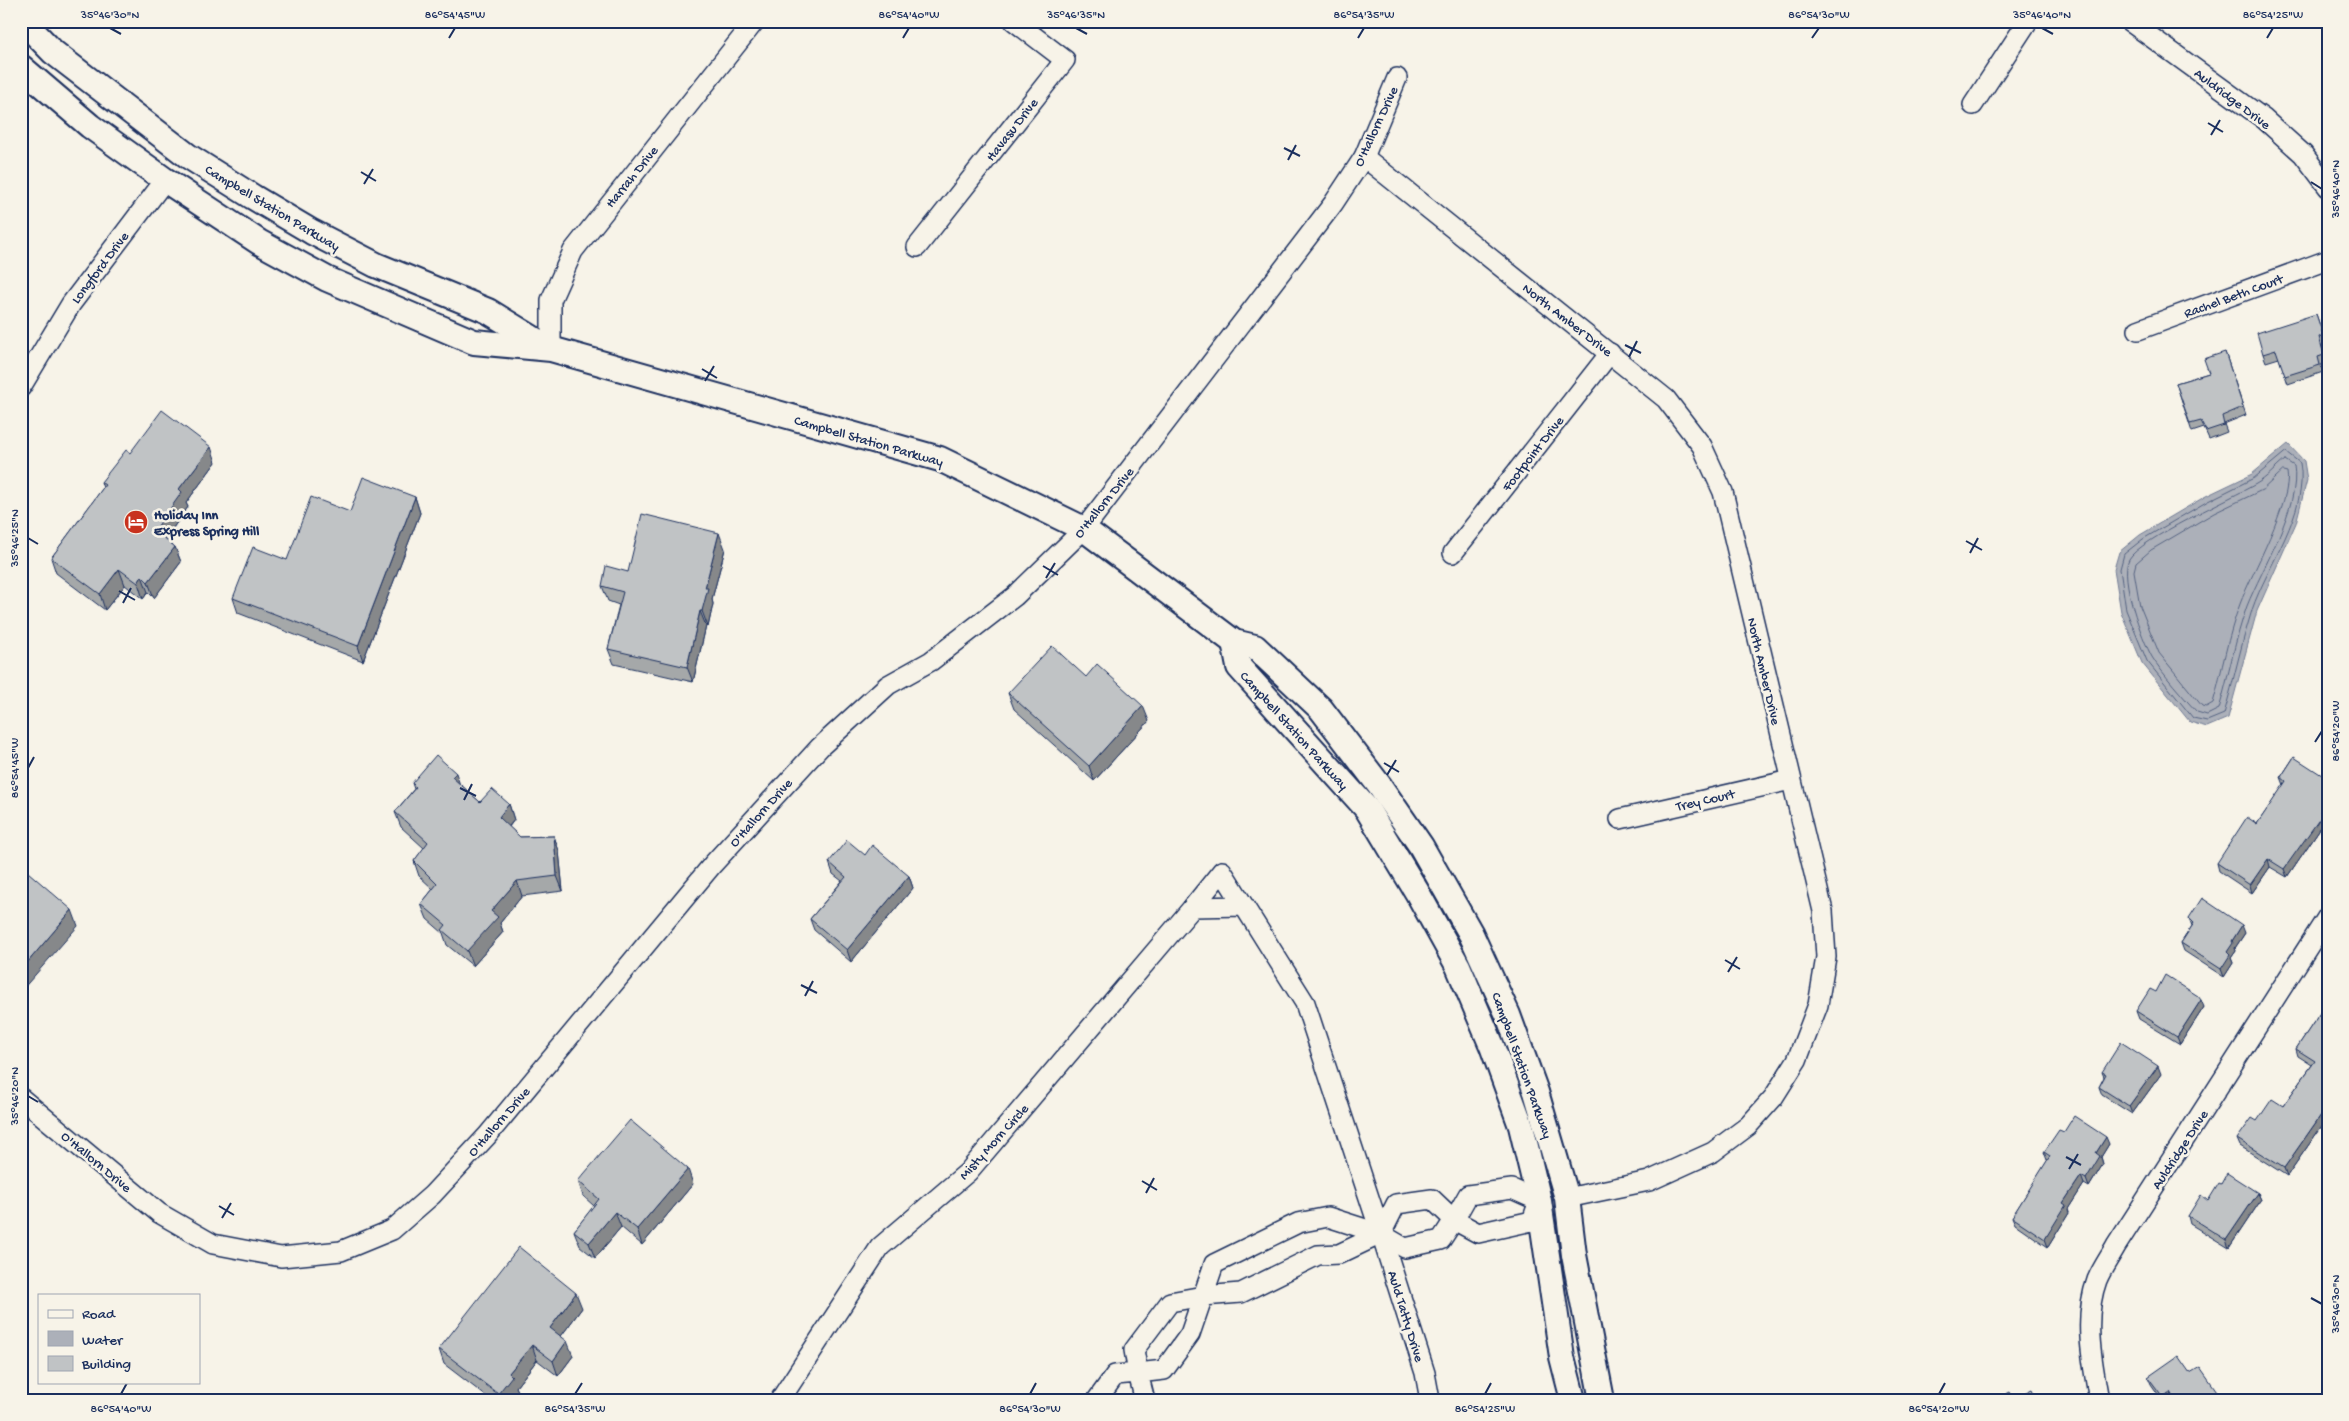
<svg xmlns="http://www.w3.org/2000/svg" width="2349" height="1421" font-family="'Gochi Hand',sans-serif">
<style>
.water{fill:#acb0b9;stroke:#727c95}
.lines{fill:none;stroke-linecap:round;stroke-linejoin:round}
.shore{stroke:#556382;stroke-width:1}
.minor-casing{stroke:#1b2f5e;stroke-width:22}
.tertiary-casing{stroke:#1b2f5e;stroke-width:28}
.minor{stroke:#f7f3e8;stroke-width:19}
.tertiary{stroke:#f7f3e8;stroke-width:24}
.wall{fill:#a5a8a9;stroke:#1b2f5e}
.shaded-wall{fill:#86888a;stroke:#1b2f5e}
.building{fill:#c0c3c5;stroke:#1b2f5e}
.ticks{fill:none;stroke:#1b2f5e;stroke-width:2}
.labels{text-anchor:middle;stroke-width:5;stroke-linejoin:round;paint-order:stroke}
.street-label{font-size:14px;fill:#1b2f5e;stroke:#f7f3e8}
.poi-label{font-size:14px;font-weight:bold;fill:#1b2f5e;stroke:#f7f3e8;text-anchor:start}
.neatline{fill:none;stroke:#1b2f5e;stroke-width:2}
.ticks-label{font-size:12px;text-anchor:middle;fill:#1b2f5e}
</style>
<rect width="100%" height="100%" fill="#f7f3e8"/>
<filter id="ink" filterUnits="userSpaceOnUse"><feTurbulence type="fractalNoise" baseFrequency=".02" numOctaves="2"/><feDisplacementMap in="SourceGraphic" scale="10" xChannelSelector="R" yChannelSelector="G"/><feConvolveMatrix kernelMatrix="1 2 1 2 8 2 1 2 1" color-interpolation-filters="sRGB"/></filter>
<g filter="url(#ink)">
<path class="water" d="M2288 444 2304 461 2307 480 2296 523 2257 611 2228 718 2207 727 2190 722 2142 663 2121 612 2114 569 2119 552 2140 535 2206 496 2252 474Z"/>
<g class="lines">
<g class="shore">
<path d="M2286 452 2300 463C2309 512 2267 565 2252 610 2241 644 2234 680 2224 714L2207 721 2193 718 2147 661 2126 610 2120 569 2124 554 2143 539 2208 501 2254 478Z"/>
<path d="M2285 460 2294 466C2301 506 2262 568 2247 606 2235 639 2229 675 2219 709L2207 715 2197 712C2185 699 2161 672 2152 657 2142 639 2119 577 2129 559 2140 539 2232 498 2256 484 2267 478 2275 468 2285 460Z"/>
<path d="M2283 471 2287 472C2293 500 2251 574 2240 604 2228 635 2222 671 2213 703L2206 707 2202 706 2159 653 2140 606 2134 571 2136 563 2151 550 2214 513 2262 490Z"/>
</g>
<g class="minor-casing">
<g id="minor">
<path d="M2129 21 2264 119 2303 154 2328 187"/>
<path d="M1973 105 2028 21"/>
<path d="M1364 157 1666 399 1702 446 1723 492 1823 911 1826 957 1818 1005 1797 1060 1773 1098 1748 1126 1713 1152 1649 1181 1567 1198"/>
<path d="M917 247 1065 60 1014 21"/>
<path d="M2138 330 2328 260"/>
<path d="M551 349V300L573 251 755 21"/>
<path d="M21 387 71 304 165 180"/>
<path d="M1453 553 1610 353"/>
<path d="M1620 819 1791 780"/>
<path d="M1193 907 1222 871 1244 906"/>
<path d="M21 1098 159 1213 213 1244 281 1257 341 1251 392 1230 432 1195 487 1136 713 864 820 747 888 685 931 661 1015 596 1084 529 1333 204 1364 157 1397 78"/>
<path d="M780 1400 880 1247 968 1172 1193 907 1244 906 1305 1003 1381 1234 1425 1373 1430 1400"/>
<path d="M1097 1400 1115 1375 1138 1373 1134 1350 1170 1302 1203 1296 1214 1264 1298 1223 1328 1217 1381 1234 1396 1204 1432 1199 1454 1220 1468 1195 1512 1189 1539 1201 1532 1221 1478 1233 1454 1220 1441 1240 1405 1248 1381 1234 1339 1254 1318 1255 1241 1293 1203 1296 1190 1334 1164 1370 1138 1373 1144 1397 1142 1400"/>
<path d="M2099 1400C2092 1361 2083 1318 2097 1280 2102 1268 2110 1257 2116 1246L2328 916"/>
</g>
</g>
<g class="tertiary-casing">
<g id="tertiary">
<path d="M23 21 53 52 188 156 253 197 312 232 376 265 488 311 545 346"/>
<path d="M21 67 90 126 165 180 259 242 327 279 474 342 551 349 940 459 1084 529 1234 642 1255 647 1321 709 1379 785 1421 846 1471 934 1508 1015 1536 1092 1567 1198 1574 1255 1602 1400"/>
<path d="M1234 642 1239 667 1367 809 1417 892 1458 966 1492 1046 1521 1126 1539 1201 1562 1357 1573 1400"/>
</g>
</g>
<use href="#minor" class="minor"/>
<use href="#tertiary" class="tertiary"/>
</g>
<g class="wall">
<path d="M2316 314 2326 343 2322 345 2327 363 2321 365 2323 372 2288 384 2279 358 2266 362 2263 354Z"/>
<path d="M2225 352 2246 415 2224 424 2227 432 2209 439 2204 428 2192 432 2176 383 2209 373Z"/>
<path d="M130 453 216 462 186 503 188 507 165 539 175 547 181 562 154 598 148 592 143 599 125 585 105 610 56 573 51 558 103 488 101 482Z"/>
<path d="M415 497 420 513 363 661 238 613 233 598 287 560 350 512Z"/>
<path d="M725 549 712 599 713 604 708 627 706 626 693 682 614 664 608 649 619 605 608 601 602 586 628 572Z"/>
<path d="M1086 677 1149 721 1094 781 1014 709 1008 693Z"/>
<path d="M2294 757 2325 821 2287 877 2270 867 2252 893 2219 871 2217 863 2257 824 2284 785 2281 777Z"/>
<path d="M412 783 460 784 480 802 509 804 514 820 509 827 520 837 554 836 559 851 563 891 522 896 500 923 503 932 473 966 447 945 443 933 427 919 421 904 433 889 419 876 414 861 424 848 401 827 395 812 414 789Z"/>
<path d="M865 855 909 876 913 888 851 962 814 930 810 919 842 881 833 874 829 862Z"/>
<path d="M2189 918 2245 933 2235 948 2236 951 2231 958 2233 963 2224 977 2184 951 2181 943 2192 926Z"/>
<path d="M2156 992 2204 1007 2180 1044 2139 1019 2136 1011Z"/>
<path d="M2328 1001V1117L2287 1176 2240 1146 2237 1139 2257 1121 2283 1106 2312 1065 2298 1056 2296 1049Z"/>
<path d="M2102 1072 2161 1074 2132 1114 2102 1095 2099 1087 2104 1077Z"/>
<path d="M2064 1132 2109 1144 2101 1157 2103 1164 2089 1187 2084 1184 2068 1209 2069 1213 2048 1247 2015 1224 2012 1217 2048 1160H2047L2044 1152Z"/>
<path d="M578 1181 693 1184 642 1245 621 1227 595 1258 580 1246 574 1231 594 1206 583 1196Z"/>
<path d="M2221 1184 2258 1193 2261 1200 2229 1248 2190 1224 2188 1216 2208 1201Z"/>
<path d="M582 1308 561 1336 573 1356 558 1376 537 1360 516 1387 518 1391 511 1400H491L444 1364 439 1349Z"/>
<path d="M2190 1373 2221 1400H2162L2151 1384 2148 1377Z"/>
</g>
<g class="shaded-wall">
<path d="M211 447 216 462 186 503 188 507 160 546 155 530 179 489Z"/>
<path d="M415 497 420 513 363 661 358 646Z"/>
<path d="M719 533 725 549 712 599 713 604 708 627 702 611 705 588Z"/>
<path d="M175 547 181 562 154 598 148 582Z"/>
<path d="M119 569 125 585 105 610 100 594Z"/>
<path d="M142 576 148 592 143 599 138 583Z"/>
<path d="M700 611 706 626 693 682 687 667Z"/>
<path d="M1143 706 1149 721 1094 781 1089 766Z"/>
<path d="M456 773 461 788 452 777Z"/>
<path d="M2328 795V811L2324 817 2325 821 2287 877 2284 869 2320 812 2324 800Z"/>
<path d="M509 804 514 820 504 832 499 817Z"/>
<path d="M554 836 559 851 563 891 557 876Z"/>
<path d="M2268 859 2270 867 2252 893 2250 885Z"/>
<path d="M909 876 913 888 851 962 847 950Z"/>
<path d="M517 881 522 896 500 923 503 932 473 966 467 951 491 911Z"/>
<path d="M72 910 78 926 21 991V970Z"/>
<path d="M2242 925 2245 933 2235 948 2236 951 2231 958 2233 963 2224 977 2221 969 2227 952 2232 941Z"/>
<path d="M2201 1000 2204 1007 2180 1044 2177 1037Z"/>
<path d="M2158 1066 2161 1074 2132 1114 2129 1106Z"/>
<path d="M2328 1105V1117L2287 1176 2284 1168Z"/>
<path d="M2106 1137 2109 1144 2101 1157 2103 1164 2089 1187 2086 1179 2096 1153Z"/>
<path d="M688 1169 693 1184 642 1245 637 1229Z"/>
<path d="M2081 1176 2084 1184 2068 1209 2069 1213 2048 1247 2045 1239 2063 1203Z"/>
<path d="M2258 1193 2261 1200 2229 1248 2226 1240Z"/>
<path d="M615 1212 621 1227 595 1258 589 1243Z"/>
<path d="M576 1293 582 1308 556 1343 550 1328Z"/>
<path d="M567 1341 573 1356 558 1376 553 1361Z"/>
<path d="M532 1345 537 1360 516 1387 518 1391 511 1400H500L498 1394 509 1373Z"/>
<path d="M2170 1392 2172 1400H2164L2163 1397Z"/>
<path d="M2219 1394 2221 1400H2210Z"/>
</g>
<g class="building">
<path d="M2316 314 2323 335 2319 337 2324 355 2318 357 2320 365 2285 376 2276 350 2263 354 2257 333Z"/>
<path d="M2225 352 2243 407 2222 416 2224 425 2206 431 2201 421 2190 424 2176 383 2209 373 2204 359Z"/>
<path d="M162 410 211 447 179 489 182 492 155 530 175 547 148 582 142 576 138 583 119 569 100 594 51 558 105 485 101 482 126 450 130 453Z"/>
<path d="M363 477 415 497 358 646 233 598 253 547 287 560 311 497 350 512Z"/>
<path d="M642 514 719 533 705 588H708L702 611H700L687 667 608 649 623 592 602 586 606 566 628 572Z"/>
<path d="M1052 646 1086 677 1097 664 1143 706 1089 766 1008 693Z"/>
<path d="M436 755 456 773 452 777 480 802 492 789 509 804 499 817 520 837 554 836 557 876 517 881 491 911 498 917 467 951 442 930 446 925 421 904 437 884 414 861 428 842 395 812 416 787 412 783Z"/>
<path d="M2294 757 2328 779V795L2324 800 2326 802 2320 812 2323 814 2284 869 2268 859 2250 885 2217 863 2247 817 2257 824 2286 781 2281 777Z"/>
<path d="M847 840 865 855 872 845 909 876 847 950 810 919 846 877 829 862Z"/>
<path d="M21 866 72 910 21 970Z"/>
<path d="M2202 898 2242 925 2232 941 2233 943 2227 952 2230 955 2221 969 2181 943 2194 923 2189 918Z"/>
<path d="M2165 975 2198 996 2201 1000 2177 1037 2136 1011 2150 989 2156 992Z"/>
<path d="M2328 1001V1105L2284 1168 2237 1139 2252 1118 2257 1121 2272 1099 2283 1106 2315 1061 2296 1049Z"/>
<path d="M2121 1042 2158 1066 2129 1106 2099 1087 2106 1074 2102 1072Z"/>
<path d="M2074 1116 2106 1137 2096 1153 2100 1156 2086 1179 2081 1176 2063 1203 2066 1205 2045 1239 2012 1217 2050 1156 2044 1152 2059 1130 2064 1132Z"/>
<path d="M630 1120 688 1169 637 1229 615 1212 589 1243 574 1231 599 1199 578 1181Z"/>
<path d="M2227 1173 2258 1193 2226 1240 2188 1216 2201 1195 2208 1201 2219 1183 2221 1184Z"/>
<path d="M519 1247 576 1293 550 1328 567 1341 553 1361 532 1345 509 1373 512 1376 498 1394 439 1349Z"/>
<path d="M2178 1356 2190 1373 2200 1367 2219 1394 2210 1400H2175L2170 1392 2163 1397 2148 1377Z"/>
<path d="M2032 1389 2037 1400H1994L2010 1392 2014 1398Z"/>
</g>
</g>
<path class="ticks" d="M110 28 121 34M1076 28 1087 34M2042 28 2053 34M449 38 455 28M903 38 909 28M1358 38 1364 28M1812 38 1819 28M2267 38 2273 28M2208 123 2223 132M2211 135 2220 120M1284 148 1300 156M1288 160 1296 145M361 172 376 181M2311 182 2322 189M364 184 373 169M1625 345 1641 353M1629 357 1637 341M702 369 717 378M705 381 714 366M28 538 38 544M1966 541 1982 550M1970 553 1978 538M1043 566 1058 575M1046 578 1055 563M119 591 135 600M123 603 131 588M2315 742 2322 731M1384 763 1399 772M28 768 34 757M1387 775 1396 760M460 788 476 796M464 800 472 784M1725 960 1740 969M1728 972 1737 957M801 985 817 993M805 996 813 981M28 1096 38 1102M2066 1157 2081 1165M2069 1169 2078 1154M1142 1181 1157 1190M1146 1193 1154 1178M219 1206 234 1215M222 1218 231 1203M2311 1298 2322 1304M121 1394 127 1383M575 1394 582 1383M1030 1394 1036 1383M1485 1394 1491 1383M1939 1394 1945 1383"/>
<defs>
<g id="hotel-disc" transform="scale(1.25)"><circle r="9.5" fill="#c8321e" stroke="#f7f3e8"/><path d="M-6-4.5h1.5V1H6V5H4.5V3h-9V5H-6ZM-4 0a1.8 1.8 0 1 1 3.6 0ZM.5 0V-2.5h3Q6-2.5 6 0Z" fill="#fff"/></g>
</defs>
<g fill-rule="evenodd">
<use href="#hotel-disc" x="136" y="522"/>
</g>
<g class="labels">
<g class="street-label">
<text transform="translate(2233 98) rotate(37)" y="5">Auldridge Drive</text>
<text transform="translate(1375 126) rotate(-65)" y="5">O'Hallorn Drive</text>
<text transform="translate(1011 129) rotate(-52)" y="5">Havasu Drive</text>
<text transform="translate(631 176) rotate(-51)" y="5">Harrah Drive</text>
<text transform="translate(273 207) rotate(31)" y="5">Campbell Station Parkway</text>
<text transform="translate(99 267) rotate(-53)" y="5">Longford Drive</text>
<text transform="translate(2233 295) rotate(-20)" y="5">Rachel Beth Court</text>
<text transform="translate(1568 319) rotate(38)" y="5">North Amber Drive</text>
<text transform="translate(869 440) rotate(16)" y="5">Campbell Station Parkway</text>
<text transform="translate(1532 453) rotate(-52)" y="5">Footpoint Drive</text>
<text transform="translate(1103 502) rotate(-51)" y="5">O'Hallorn Drive</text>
<text transform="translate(1765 671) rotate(77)" y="5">North Amber Drive</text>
<text transform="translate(1295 730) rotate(48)" y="5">Campbell Station Parkway</text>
<text transform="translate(1705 799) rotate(-13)" y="5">Trey Court</text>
<text transform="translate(760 812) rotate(-48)" y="5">O'Hallorn Drive</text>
<text transform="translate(1523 1065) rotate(70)" y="5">Campbell Station Parkway</text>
<text transform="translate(498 1121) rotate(-49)" y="5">O'Hallorn Drive</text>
<text transform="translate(993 1141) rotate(-48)" y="5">Misty Morn Circle</text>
<text transform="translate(2179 1149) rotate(-57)" y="5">Auldridge Drive</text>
<text transform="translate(97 1161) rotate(40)" y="5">O'Hallorn Drive</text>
<text transform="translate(1407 1316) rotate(73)" y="5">Auld Tatty Drive</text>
</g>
<g class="poi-label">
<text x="154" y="519">Holiday Inn<tspan x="154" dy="16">Express Spring Hill</tspan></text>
</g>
</g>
<rect width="2349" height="1421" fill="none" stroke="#f7f3e8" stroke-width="55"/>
<rect x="38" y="1294" width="162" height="90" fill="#f7f3e8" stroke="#9fa5b1"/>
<rect x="48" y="1310" width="25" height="8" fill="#f7f3e8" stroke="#9fa5b1"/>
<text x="82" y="1318" font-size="15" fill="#1b2f5e">Road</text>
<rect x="48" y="1331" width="25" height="15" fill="#acb0b9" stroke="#9fa5b1"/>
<text x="82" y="1344" font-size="15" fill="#1b2f5e">Water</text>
<rect x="48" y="1356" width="25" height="15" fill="#c0c3c5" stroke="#9fa5b1"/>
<text x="82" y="1368" font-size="15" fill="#1b2f5e">Building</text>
<rect x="28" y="28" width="2294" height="1366" class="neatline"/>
<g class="ticks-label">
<text x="110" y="18">35°46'30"N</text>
<text x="455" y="18">86°54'45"W</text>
<text x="909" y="18">86°54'40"W</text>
<text x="1076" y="18">35°46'35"N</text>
<text x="1364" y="18">86°54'35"W</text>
<text x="1819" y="18">86°54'30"W</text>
<text x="2042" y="18">35°46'40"N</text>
<text x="2273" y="18">86°54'25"W</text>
<text transform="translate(2335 189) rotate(-90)" y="4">35°46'40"N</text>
<text transform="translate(14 538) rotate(-90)" y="4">35°46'25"N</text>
<text transform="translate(2335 731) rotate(-90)" y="4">86°54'20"W</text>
<text transform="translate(14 768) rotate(-90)" y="4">86°54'45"W</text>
<text transform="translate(14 1096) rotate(-90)" y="4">35°46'20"N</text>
<text transform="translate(2335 1304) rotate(-90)" y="4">35°46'30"N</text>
<text x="121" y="1412">86°54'40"W</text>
<text x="575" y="1412">86°54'35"W</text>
<text x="1030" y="1412">86°54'30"W</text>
<text x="1485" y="1412">86°54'25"W</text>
<text x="1939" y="1412">86°54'20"W</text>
</g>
</svg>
